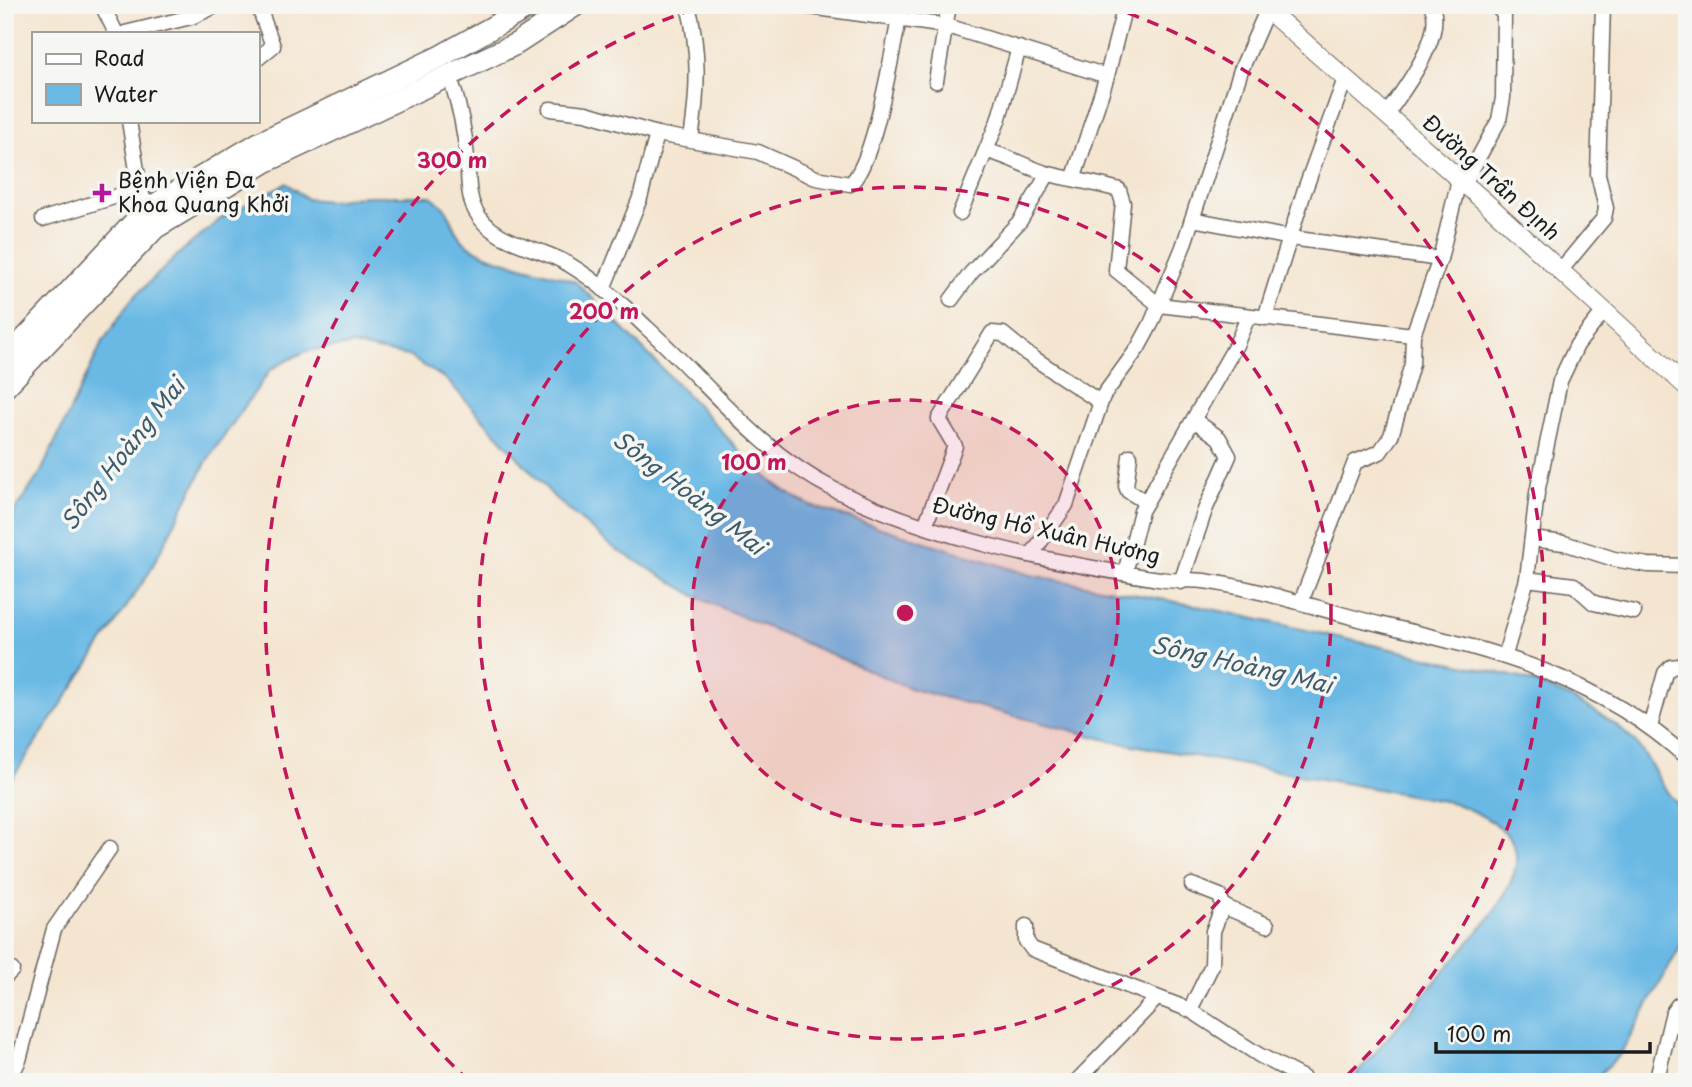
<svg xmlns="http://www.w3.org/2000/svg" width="1692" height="1087" font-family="'Playpen Sans',sans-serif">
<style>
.water{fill:#6bb9e5;stroke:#446a80;stroke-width:2}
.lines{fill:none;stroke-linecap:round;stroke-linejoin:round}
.minor-casing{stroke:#68625b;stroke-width:17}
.major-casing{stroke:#68625b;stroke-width:20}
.highway-casing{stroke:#68625b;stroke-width:24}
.minor{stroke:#fff;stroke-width:14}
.major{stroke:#fff;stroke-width:18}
.highway{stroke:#fff;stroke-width:21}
.ring{fill:none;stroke:#c2185b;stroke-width:3.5;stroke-dasharray:12 9}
.poi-dot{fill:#b5179e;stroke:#f6f6f2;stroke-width:2.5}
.labels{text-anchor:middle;stroke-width:7;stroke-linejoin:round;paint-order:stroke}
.street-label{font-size:21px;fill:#1c1c1c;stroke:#f6f6f2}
.poi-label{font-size:21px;fill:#1c1c1c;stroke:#f6f6f2;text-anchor:start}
.water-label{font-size:23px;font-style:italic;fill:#3c5b6c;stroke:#f6f6f2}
.centre{fill:#c2185b;stroke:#f6f6f2;stroke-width:3.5}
.ring-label{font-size:21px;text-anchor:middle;font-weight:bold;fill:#c2185b;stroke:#f6f6f2;stroke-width:7;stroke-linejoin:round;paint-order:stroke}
</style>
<rect width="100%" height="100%" fill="#f6f6f2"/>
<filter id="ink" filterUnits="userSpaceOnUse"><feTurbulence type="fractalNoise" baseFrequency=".0143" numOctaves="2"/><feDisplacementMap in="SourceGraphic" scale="14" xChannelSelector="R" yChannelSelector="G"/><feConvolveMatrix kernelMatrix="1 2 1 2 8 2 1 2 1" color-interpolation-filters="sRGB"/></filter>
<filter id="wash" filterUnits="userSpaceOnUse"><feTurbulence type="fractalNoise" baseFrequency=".00686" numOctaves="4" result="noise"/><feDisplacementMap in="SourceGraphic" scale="28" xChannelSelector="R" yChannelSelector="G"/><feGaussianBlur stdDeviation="1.57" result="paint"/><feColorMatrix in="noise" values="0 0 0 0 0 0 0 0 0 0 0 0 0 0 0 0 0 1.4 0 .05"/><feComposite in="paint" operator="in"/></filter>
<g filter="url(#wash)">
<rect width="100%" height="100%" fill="#f4e5d0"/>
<path class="water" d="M286 183 307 199 330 201 366 196H431C436 200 443 206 447 211 453 221 453 231 462 240 487 264 544 268 576 282 618 323 659 365 700 408 738 447 760 481 811 506L1031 575 1198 606 1521 678C1560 691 1617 717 1642 751 1658 772 1663 796 1687 811V935L1620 1055 1591 1082H1350L1491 916C1535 853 1521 830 1454 803L1111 741 912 689 701 599 614 548 556 499 447 380 408 356 352 345 306 351 271 369 208 459 149 573 5 789V525L41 472 102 343 131 300 183 250 223 217Z"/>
</g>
<g filter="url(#ink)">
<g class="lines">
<g class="minor-casing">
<g id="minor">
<path d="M102 5 116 33"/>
<path d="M688 5C700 51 698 93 691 139"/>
<path d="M796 5 947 26 1107 76"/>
<path d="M125 33 191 17 218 5"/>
<path d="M257 59 273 46 258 5"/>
<path d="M450 77C459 104 465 130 467 158 469 176 467 194 475 210 493 245 540 246 570 265 598 282 622 304 646 327 708 383 758 451 833 489 933 539 1050 562 1159 579 1175 582 1189 579 1204 581 1267 590 1326 612 1387 626 1497 651 1601 679 1687 758"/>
<path d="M936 81 949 5"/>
<path d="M550 109 586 113 657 134 758 152 816 178 850 184C874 165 892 52 899 19"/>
<path d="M1386 115C1403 91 1447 34 1431 5"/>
<path d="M129 121 140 189 150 217"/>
<path d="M987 151C1009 156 1027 168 1049 174 1073 180 1096 183 1119 190L1123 203 1116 270 1159 305 1413 335"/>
<path d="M1074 177 1107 76 1125 5"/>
<path d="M1464 184 1499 120 1503 98 1504 14 1495 5"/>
<path d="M960 213 998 121 1019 48"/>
<path d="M43 219 140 189"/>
<path d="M1192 219 1291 238 1440 259"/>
<path d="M1560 271 1604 218 1606 208 1598 174 1603 5"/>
<path d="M603 289 640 198 657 134"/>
<path d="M951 300 971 273 1020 221 1048 174"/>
<path d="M1265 318 1304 192 1345 79"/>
<path d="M1130 456 1126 486 1128 491 1146 502"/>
<path d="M925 526 955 446 939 419 992 333 1003 334 1026 353 1100 402"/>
<path d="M1532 539 1564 543 1614 559 1648 565 1687 566"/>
<path d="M1032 554 1066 505 1103 396 1138 348 1151 324 1183 247 1241 70 1267 10"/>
<path d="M1125 573 1141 511 1236 345 1248 317"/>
<path d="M1527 579 1574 585 1594 603 1634 612"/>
<path d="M1181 582 1205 510 1229 456 1219 438 1194 420"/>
<path d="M1301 602 1355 462 1380 452 1391 436 1412 364 1413 335 1440 259 1459 180"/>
<path d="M1505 655 1527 579 1537 493 1560 381 1577 345 1604 311"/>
<path d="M1650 727 1665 673 1671 667 1687 665"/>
<path d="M1223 906 1267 925"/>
<path d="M1026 926V941L1032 949 1190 1010 1259 1055 1303 1078"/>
<path d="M5 977 12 970"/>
<path d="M1190 1010 1212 965 1213 931 1223 906 1220 896 1192 885"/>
<path d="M8 1082 19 1060 54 929 110 848"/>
<path d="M1076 1082 1156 999"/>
<path d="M1656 1082 1673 1012 1678 1005 1687 1004"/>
</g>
</g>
<g class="major-casing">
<path id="major" d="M1262 5 1493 209 1687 387"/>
</g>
<g class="highway-casing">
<g id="highway">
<path d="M5 360 146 210 259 143 441 56 532 5"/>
<path d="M5 387 155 228 265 162 516 44 576 5"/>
</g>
</g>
<use href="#minor" class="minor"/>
<use href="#major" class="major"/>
<use href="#highway" class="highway"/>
</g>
</g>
<circle cx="905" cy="613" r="213" fill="#c2185b" fill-opacity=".12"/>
<g class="ring">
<circle cx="905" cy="613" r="213"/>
<circle cx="905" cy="613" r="426"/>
<path d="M469 1081A640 640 0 0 1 702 6M1108 6A640 640 0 0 1 1341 1081"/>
</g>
<path class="poi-dot" d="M98.5 182.5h7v7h7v7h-7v7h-7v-7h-7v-7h7z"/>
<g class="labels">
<g class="street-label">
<text transform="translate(1491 178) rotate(42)" y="7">Đường Trần Định</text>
<text transform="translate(1046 531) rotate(13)" y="7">Đường Hồ Xuân Hương</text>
</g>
<g class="poi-label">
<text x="118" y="188">Bệnh Viện Đa<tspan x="118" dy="24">Khoa Quang Khởi</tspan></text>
</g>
<g class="water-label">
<text transform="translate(123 454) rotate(-52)" y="8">Sông Hoàng Mai</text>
<text transform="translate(689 493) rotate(38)" y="8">Sông Hoàng Mai</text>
<text transform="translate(1242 665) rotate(13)" y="8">Sông Hoàng Mai</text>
</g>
</g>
<circle cx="905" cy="613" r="10" class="centre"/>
<g class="ring-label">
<text x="452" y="168">300 m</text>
<text x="604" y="319">200 m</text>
<text x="754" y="470">100 m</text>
</g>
<rect width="1692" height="1087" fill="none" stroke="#f6f6f2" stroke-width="28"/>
<rect x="32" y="32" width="228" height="91" fill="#f6f6f2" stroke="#9f9f9c" stroke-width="2"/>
<rect x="46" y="54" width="35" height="10" fill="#ffffff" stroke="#9f9f9c" stroke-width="2"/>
<text x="94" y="66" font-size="21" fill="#1c1c1c">Road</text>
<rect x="46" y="84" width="35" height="21" fill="#6bb9e5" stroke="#9f9f9c" stroke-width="2"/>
<text x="94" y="102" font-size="21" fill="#1c1c1c">Water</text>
<path d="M1436 1042v10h214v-10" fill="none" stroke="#1c1c1c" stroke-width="3.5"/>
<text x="1447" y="1042" font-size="21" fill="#1c1c1c" stroke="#f6f6f2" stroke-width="5" paint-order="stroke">100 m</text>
</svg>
